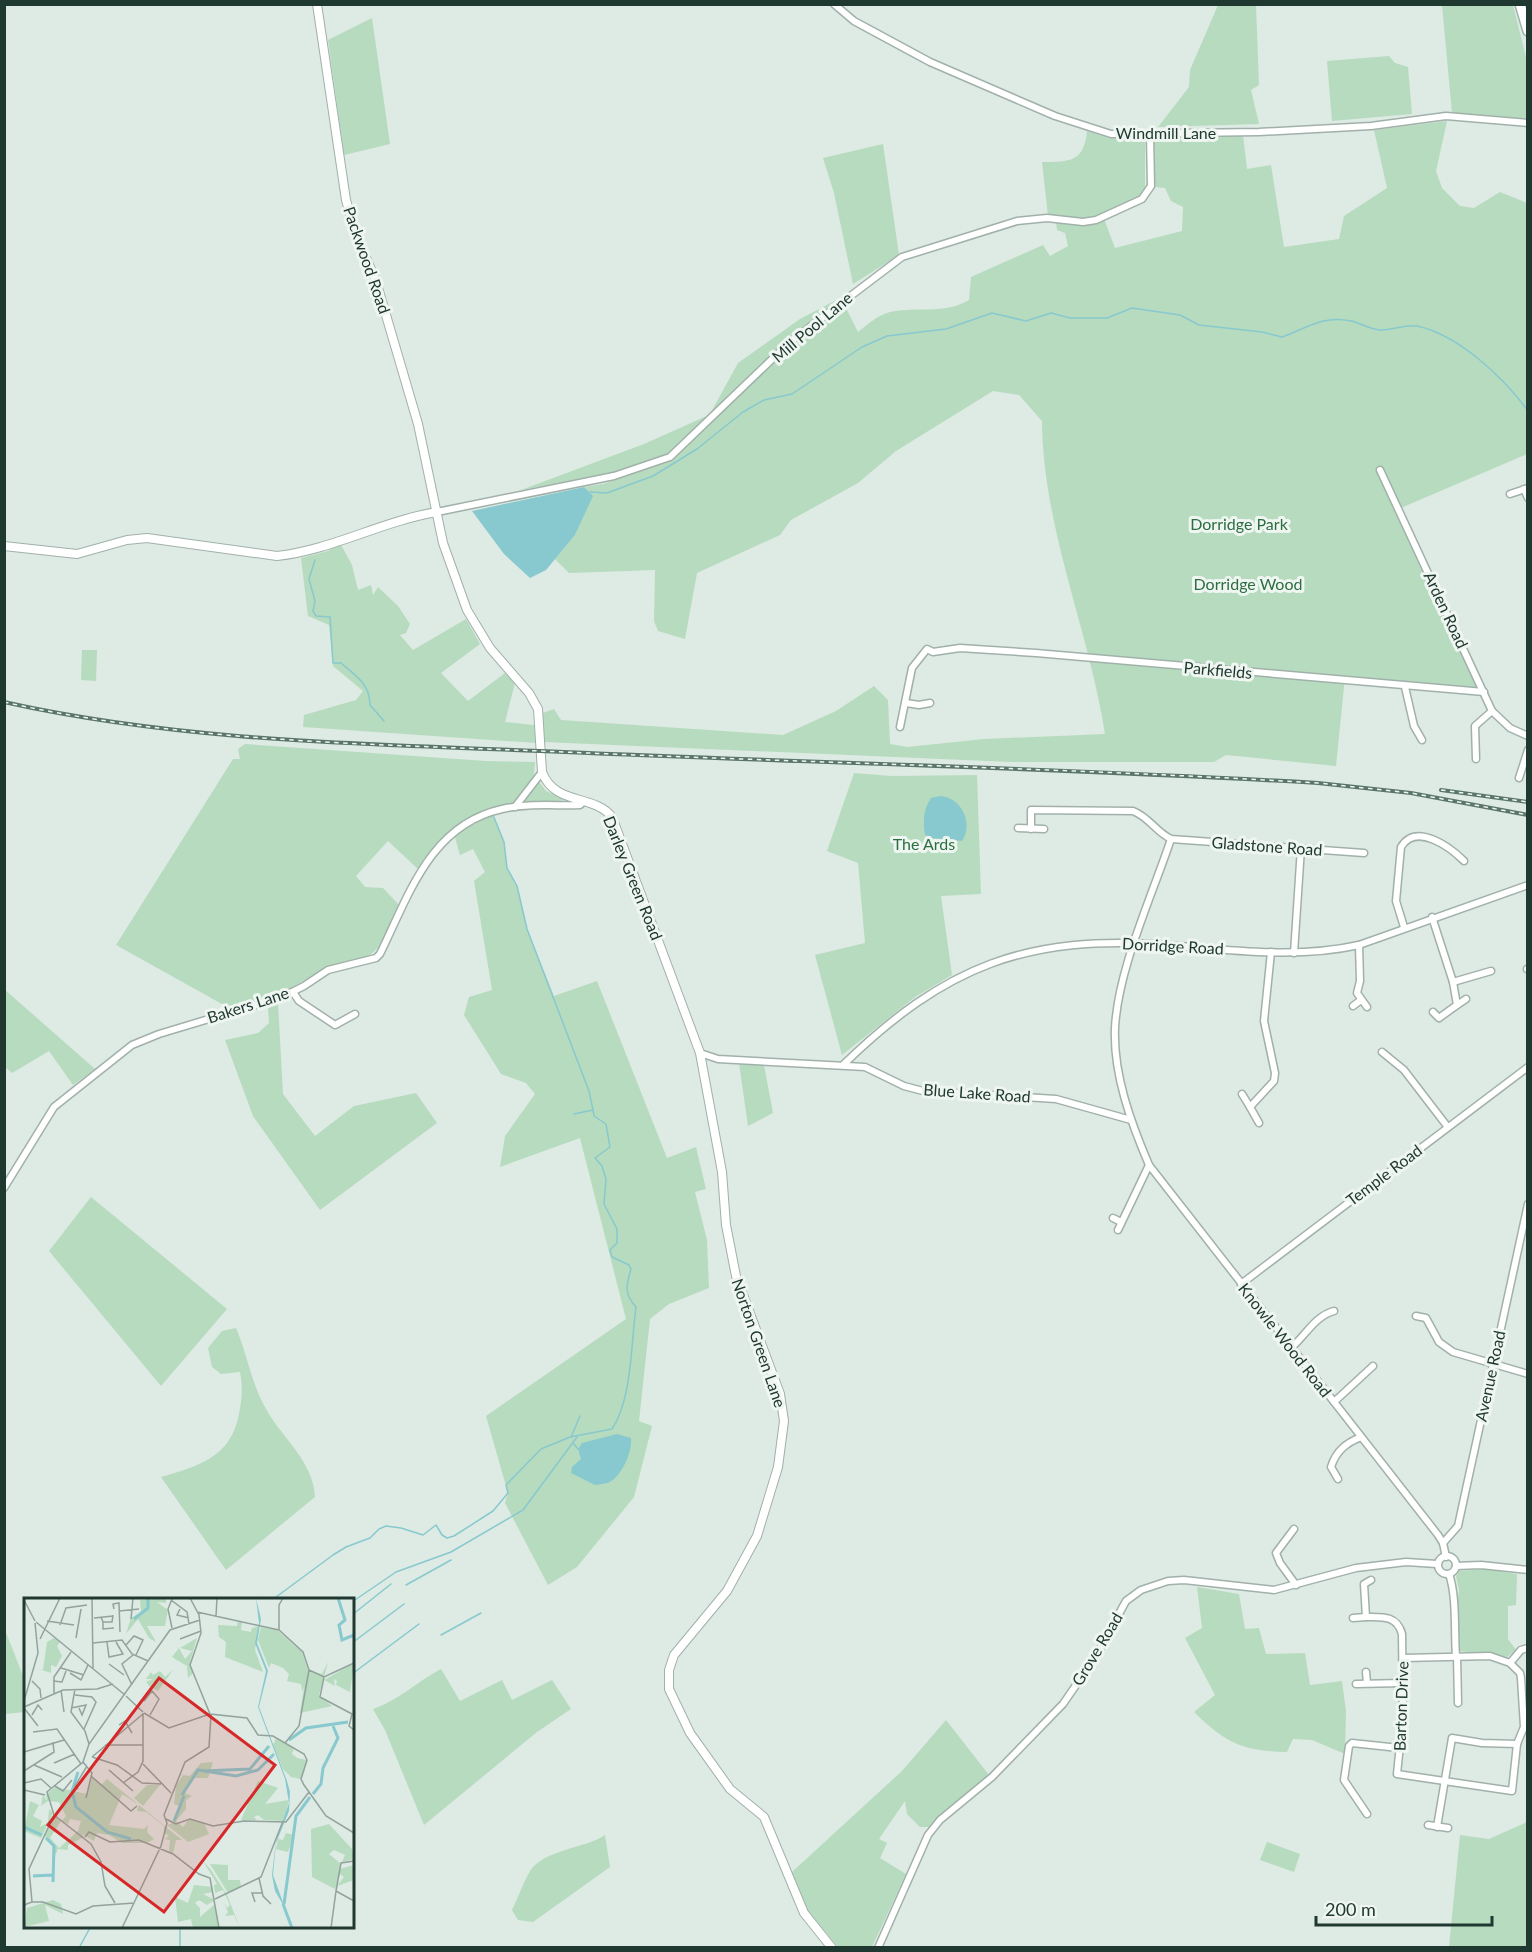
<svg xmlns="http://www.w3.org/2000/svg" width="1532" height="1952" font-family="Lato,sans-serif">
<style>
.green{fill:#b7dbbe}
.water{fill:#87c9ce}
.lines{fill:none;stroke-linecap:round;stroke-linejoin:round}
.stream{stroke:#87c9ce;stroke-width:1.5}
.minor-casing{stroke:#a1b1aa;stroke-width:9}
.tertiary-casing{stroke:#a1b1aa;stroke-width:10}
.secondary-casing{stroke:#9eb5ab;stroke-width:12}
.minor{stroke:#fff;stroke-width:6}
.tertiary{stroke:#fff;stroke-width:8}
.secondary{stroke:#fff;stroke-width:9}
.rail-casing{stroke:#5a756b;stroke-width:4}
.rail{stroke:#eff6f2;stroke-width:1.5;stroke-dasharray:4.5;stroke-linecap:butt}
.labels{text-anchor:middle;stroke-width:6;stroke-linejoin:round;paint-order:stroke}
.street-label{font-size:16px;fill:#203930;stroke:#eff6f2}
.park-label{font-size:16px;fill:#2c6e40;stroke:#eff6f2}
.inset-river{fill:none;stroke:#87c9ce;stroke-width:3}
.inset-road{fill:none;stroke:#92a39c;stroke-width:1.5}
.view{fill:#d62828;fill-opacity:0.15;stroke:#d62828;stroke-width:3}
.inset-edge{fill:none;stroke:#203930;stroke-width:3}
</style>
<rect width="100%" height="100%" fill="#deeae4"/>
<g class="green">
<path d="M1218 5H1256L1259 85 1251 90 1259 124 1158 127 1189 87 1190 70Z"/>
<path d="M1442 5H1513L1527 61V119L1452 113Z"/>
<path d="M372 18 390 144 344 155 328 40Z"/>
<path d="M1389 56 1395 63 1408 67 1412 114 1332 121 1327 61Z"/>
<path d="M1447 121 1436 171 1442 188 1460 206 1474 208 1500 192 1527 203V454L1396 510 1478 689 1345 677 1336 766 1226 755 1214 762H1011L544 742 543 713 554 709 561 720 783 735 836 711 874 686 888 700 890 744 907 747 984 739 1105 734C1089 630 1043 529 1042 421L1019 395 993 391 896 451 858 483 791 520 780 535 697 573 685 639 658 631 654 621 655 570 569 573 555 559 575 535 592 496 584 487 603 484 668 462 790 343 843 302 858 332C868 324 878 315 890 312 917 306 944 315 969 300L971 277 1043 245 1050 256 1068 246 1065 233 1057 230 1056 222 1087 224 1104 219 1115 248 1182 231 1183 207 1171 201 1165 188 1155 187 1154 139 1243 135 1247 169 1271 165 1284 247 1339 239 1344 216 1387 188 1374 130Z"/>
<path d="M1087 131 1108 138 1145 140V192L1133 202 1085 220 1048 216 1042 162C1070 162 1084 162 1087 131Z"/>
<path d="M883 144 899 255 853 284 834 193 823 158Z"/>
<path d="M842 297 788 339 710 414 738 363 800 319Z"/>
<path d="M709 415 669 455 616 473 521 490 644 444Z"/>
<path d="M340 543 352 565 358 590 371 585 373 595 378 587 398 606 410 624 406 633 400 635 413 650 466 619 480 644 441 673 468 701 505 673 515 683 505 722 534 725 536 743 303 727 304 715 356 700 363 691 333 666 329 625 308 616 301 558 328 551Z"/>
<path d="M82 650H97L96 681 81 680Z"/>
<path d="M245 744 486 761 535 762 534 775 546 791 565 800 529 806 510 804 475 815 448 834 418 869 388 841 356 876 365 887 383 888 400 906 377 949 365 959 323 970 287 990 229 1008 116 945 233 759H240L238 749Z"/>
<path d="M854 773 892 776 977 775 981 894 941 896 952 975 915 997 842 1055 815 955 865 943 858 863 827 851Z"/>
<path d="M493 815 504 842 507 868 517 886 527 929 554 996 597 981 667 1158 696 1147 706 1189 695 1192 707 1240 709 1288 669 1304 650 1319 639 1421 652 1426 634 1497 577 1567 548 1585 505 1503 508 1493 486 1416 626 1319 580 1138 500 1167 505 1136 535 1094 526 1083 501 1074 464 1015 469 997 492 990 474 881 485 872 473 849 460 855 454 834Z"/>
<path d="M4 989 95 1069 73 1085 49 1051 12 1073 5 1067Z"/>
<path d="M278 1003 283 1094 315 1136 354 1106 416 1093 437 1123 320 1210 253 1116 225 1040 258 1033 269 1023 268 1006Z"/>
<path d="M739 1063 764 1065 773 1113 748 1126Z"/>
<path d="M91 1197 227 1309 161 1386 49 1251Z"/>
<path d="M236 1328C248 1356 252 1388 269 1414 286 1442 313 1462 315 1497L226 1570 161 1477C199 1466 231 1457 239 1414 242 1398 243 1387 240 1372L221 1374 212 1367 208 1348 222 1331Z"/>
<path d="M1486 1569 1517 1574 1516 1605 1508 1606V1639L1516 1650 1507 1657 1460 1651 1457 1606 1459 1590 1456 1576 1459 1571Z"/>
<path d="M1197 1587 1239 1594 1245 1629 1259 1628 1266 1654 1305 1653 1310 1685 1342 1681 1346 1711 1345 1754 1312 1740 1293 1739 1287 1752C1242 1751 1226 1743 1194 1712L1215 1695 1185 1638 1202 1628Z"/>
<path d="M5 1630 25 1681V1712L5 1714Z"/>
<path d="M441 1669 460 1701 502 1680 512 1700 552 1680 571 1709 537 1732 424 1825 385 1730 373 1709C397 1701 417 1682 441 1669Z"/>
<path d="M946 1720 989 1775 930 1827H920L907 1814 905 1801 879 1839 887 1843 880 1858 906 1874 872 1947H838L808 1911 792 1872 902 1771Z"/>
<path d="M1527 1822V1947H1449L1460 1835 1489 1839Z"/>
<path d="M605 1835 610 1867 533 1922 518 1920 512 1910C518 1898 523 1883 530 1871 545 1849 584 1849 605 1835Z"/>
<path d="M1267 1842 1300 1854 1294 1872 1260 1860Z"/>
</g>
<g class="water">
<path d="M584 487 593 496 575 535 546 570 530 578 504 554 472 511Z"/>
<path d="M940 796C961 797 974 823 962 841L932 838 925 835C923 821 923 810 931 798Z"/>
<path d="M617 1434 631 1438C632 1452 623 1474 610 1482 606 1484 599 1484 595 1485L571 1473 572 1467 581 1459 578 1449 582 1443Z"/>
</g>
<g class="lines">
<g class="stream">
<path d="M590 492 607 493 653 476 697 449 743 412 764 400 792 394 862 347 887 336 946 329 992 313 1026 321 1051 313 1070 318H1107L1132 308 1180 315 1199 325 1262 332 1282 337C1307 328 1323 315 1351 321 1361 323 1371 330 1381 330 1393 330 1406 324 1417 326 1459 335 1504 378 1528 411"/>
<path d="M315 560 309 579 315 601 313 611 316 616 330 617 333 663H341C356 676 370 684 370 705L384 721"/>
<path d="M493 815 504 842 507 868 517 886 527 929 589 1091 593 1110 574 1114"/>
<path d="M571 1437 580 1416"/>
<path d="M573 1443 578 1449"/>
<path d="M406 1585 451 1560"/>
<path d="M272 1600 333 1555 346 1547 370 1538 379 1529 386 1526 401 1528 423 1535 436 1525 442 1535 447 1538 454 1536 493 1511 508 1493 506 1485 541 1449 570 1437 612 1429C632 1400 631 1343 636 1307 624 1294 626 1286 631 1269L629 1265 612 1257 610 1250 617 1243V1229L604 1204 606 1179 602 1166 595 1158 610 1147 606 1124 594 1116 593 1110"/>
<path d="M352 1602 396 1572 451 1552 523 1510 577 1437"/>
<path d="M352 1615 391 1584"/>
<path d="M441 1635 481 1613"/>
<path d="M352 1643 404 1604"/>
<path d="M352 1674 419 1624"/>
<path d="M180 1926V1948"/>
<path d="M79 1948 91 1926"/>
</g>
<g class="minor-casing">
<g id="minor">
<path d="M834 4 854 21 930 62 1055 116 1111 134 1259 132 1371 126 1446 116 1528 123"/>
<path d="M1380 470 1492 711 1510 728 1528 736"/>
<path d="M1524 489 1528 498"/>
<path d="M1510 494 1528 488"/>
<path d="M437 512 614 476 670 457 790 342 902 257 1017 221 1047 218 1083 222 1096 220 1142 199 1151 186 1150 135"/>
<path d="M1405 687 1414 726 1422 740"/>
<path d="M906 703 919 705 930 703"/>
<path d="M900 727 912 668 927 649 933 652 960 648 1036 653 1484 692"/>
<path d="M1476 759 1475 726 1492 711"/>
<path d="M1519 778 1528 750"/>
<path d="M515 807 542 772"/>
<path d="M1018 828 1044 829"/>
<path d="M1031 829V810L1133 811C1149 817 1156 832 1171 839L1364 853"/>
<path d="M1171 839C1152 896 1118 969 1115 1028 1113 1074 1131 1123 1149 1165L1438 1535 1443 1543 1446 1557"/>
<path d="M1432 917 1453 982 1457 1005 1439 1018 1433 1012"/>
<path d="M1404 927 1396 901 1401 847C1416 822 1450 847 1464 861"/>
<path d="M1359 945 1360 981 1357 993 1367 1007"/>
<path d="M1294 953 1301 848"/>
<path d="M1527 969H1528"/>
<path d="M1453 982 1491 971"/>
<path d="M293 992 299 1001 335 1025 355 1014"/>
<path d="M1457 1005 1466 999"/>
<path d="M1353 1006 1361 1000"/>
<path d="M1382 1052 1404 1070 1447 1126"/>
<path d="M700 1053 718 1059 865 1067 904 1086 923 1091 1056 1099 1131 1120"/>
<path d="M844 1064C945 966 1027 934 1168 945 1232 950 1296 959 1359 945L1528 885"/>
<path d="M1242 1094 1250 1107"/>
<path d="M1259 1123 1250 1107 1274 1081 1275 1073 1264 1021 1271 952"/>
<path d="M4 1188 54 1107 132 1045 159 1034 282 997 304 986 328 970 376 958 380 954C409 895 430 825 502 809 527 803 555 806 580 805L582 803"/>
<path d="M1113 1218 1121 1222"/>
<path d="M1118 1230 1149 1165"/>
<path d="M1241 1284 1528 1067"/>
<path d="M1416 1316 1426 1318 1439 1342 1453 1352 1528 1374"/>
<path d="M1291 1348C1306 1335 1315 1316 1334 1311"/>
<path d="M1334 1402 1373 1366"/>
<path d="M1338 1479 1331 1467C1336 1451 1346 1443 1361 1437"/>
<path d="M1294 1529 1276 1553 1280 1563 1296 1585"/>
<path d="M1443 1543 1458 1526 1528 1204"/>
<circle cx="1447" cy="1565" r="9"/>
<path d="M1456 1566 1481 1565 1528 1570"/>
<path d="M1449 1574C1457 1597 1454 1631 1456 1656"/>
<path d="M1371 1580 1364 1584 1366 1617C1382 1617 1397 1615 1402 1634L1403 1715 1397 1774 1512 1791 1517 1744 1524 1727 1521 1678 1520 1673 1510 1663 1490 1656 1403 1658"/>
<path d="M1353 1618 1366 1617"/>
<path d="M1457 1656 1458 1703"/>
<path d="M1510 1663 1521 1650 1528 1648"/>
<path d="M1366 1672 1367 1683"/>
<path d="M1356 1684 1403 1683"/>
<path d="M1367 1814 1344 1780 1349 1746 1352 1743 1399 1748"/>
<path d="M1428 1825 1448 1828"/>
<path d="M1437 1827 1452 1738 1482 1743 1517 1744"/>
<path d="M878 1948 928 1835 940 1820 992 1777 1063 1704 1096 1656 1126 1601 1141 1590 1168 1581 1184 1580 1274 1590 1356 1568 1406 1562 1437 1564"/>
</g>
</g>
<g class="tertiary-casing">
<g id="tertiary">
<path d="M317 4 346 200 355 232 376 281 418 424 443 543 467 610 490 648 529 693 538 709 542 772C555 806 594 794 612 817L700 1053 722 1172 726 1225 736 1276 780 1394 784 1421 778 1467 757 1536 727 1591 674 1655 669 1670V1689L690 1733 730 1789 764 1817 804 1913 832 1948"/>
<path d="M4 546 77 554 127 540 147 538 277 556C332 550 382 521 437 512"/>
</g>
</g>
<g class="secondary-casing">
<path id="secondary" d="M1520 4 1528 31"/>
</g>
<use href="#minor" class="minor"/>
<use href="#tertiary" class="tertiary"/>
<use href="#secondary" class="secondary"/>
<g class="rail-casing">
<g id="rail">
<path d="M4 702C187 743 378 744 564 752 815 763 1067 768 1318 783L1411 793 1528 815"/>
<path d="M1441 790 1528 802"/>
</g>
</g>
<use href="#rail" class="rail"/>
</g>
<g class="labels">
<g class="street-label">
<text x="1166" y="139">Windmill Lane</text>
<text transform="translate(367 260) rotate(71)" y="6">Packwood Road</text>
<text transform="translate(812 327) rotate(-40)" y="6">Mill Pool Lane</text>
<text transform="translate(1446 610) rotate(65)" y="6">Arden Road</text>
<text transform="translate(1218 670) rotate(5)" y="6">Parkfields</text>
<text transform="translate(1267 846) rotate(4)" y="6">Gladstone Road</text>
<text transform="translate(633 878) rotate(68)" y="6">Darley Green Road</text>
<text transform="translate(1173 946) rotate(3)" y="6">Dorridge Road</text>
<text transform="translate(248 1005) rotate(-18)" y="6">Bakers Lane</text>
<text transform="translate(977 1093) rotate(4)" y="6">Blue Lake Road</text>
<text transform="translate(1384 1175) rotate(-37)" y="6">Temple Road</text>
<text transform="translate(1285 1340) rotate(52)" y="6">Knowle Wood Road</text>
<text transform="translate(759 1343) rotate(71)" y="6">Norton Green Lane</text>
<text transform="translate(1490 1376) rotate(-78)" y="6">Avenue Road</text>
<text transform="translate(1097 1649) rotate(-59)" y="6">Grove Road</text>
<text transform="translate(1401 1706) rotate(-88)" y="6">Barton Drive</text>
</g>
<g class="park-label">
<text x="1239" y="530">Dorridge Park</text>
<text x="1248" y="590">Dorridge Wood</text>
<text x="924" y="850">The Ards</text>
</g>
</g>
<g transform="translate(24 1598)">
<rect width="330" height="330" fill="#deeae4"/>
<path d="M142 0V5L133 4 144 12 141 28H123L132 44 125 40 114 21 102 36 107 20 117 14 116 2ZM214 23 218 24 217 32 227 34 228 30 235 28 231 52 239 74 201 59 202 44 195 39 194 27 213 28ZM237 29 253 32 278 54 284 72 298 76 304 64 295 97 308 108 276 115 280 89 278 93 277 86 263 83 265 76 259 70 247 65 245 70 234 42ZM30 40 36 44 33 48 38 58 32 69 27 67V75L12 70 19 72 23 44ZM173 40 166 64 169 75 164 80 163 68 148 59 155 50 161 61 168 53 156 50ZM330 65 326 94 312 87 313 83 310 81 311 88 300 82ZM149 72 134 93 126 89 122 84 129 81H122L127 74 129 77 136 73 141 79ZM252 140 270 150 268 156 273 160 283 162 277 181 267 179 259 171 249 147ZM189 164 184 180H167L161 195 168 198 162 202V211L152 223 159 229 165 221 180 225 185 236 164 244 143 227 149 225 155 208 150 206 152 188 159 177 166 178 177 165ZM68 178 77 187 83 181 158 242H152L149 255 145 254 146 242 140 241 145 238 140 235V228L122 214 113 213 115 207 98 196 85 227 120 231 124 227 123 234 130 241 123 245H98L85 237 73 235 70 243 58 236 60 239 44 247V252L34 251 28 264 29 248 20 237 30 218 37 223 26 240 35 250 54 233 57 223 46 221 44 226 38 223 42 218 35 204 24 203 17 208 19 197 23 203 22 197 31 189 63 196ZM234 183 254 190 241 206 265 202 260 223 240 222 234 217 230 219 233 222H217ZM123 187H136L119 208 110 200ZM6 203 15 207 9 218 18 223 16 229 24 224 25 211 29 215 17 240 0 233ZM305 226 328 251 330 261 318 264 321 257 310 252 305 256 317 266 316 271 330 267V282L313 288 320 279 316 276 311 291 288 279 287 231ZM262 235 270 237 264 254 252 251 254 241 259 242ZM179 263 187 272 203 297 216 330 210 317 201 318 204 314 200 305 203 310 206 307 199 292 191 295 190 287 193 286ZM186 266 204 267V282H216L217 289 204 295ZM170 287 188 289 189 294 179 296 191 302 183 307 175 302 171 305 176 310V319L191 306 195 330H169L167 321 154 324 151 299 164 305ZM29 302 37 306 39 316 21 307 25 323 0 329 3 310Z" fill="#b7dbbe"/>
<path d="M232 0 237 21 233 45 244 73 235 109 263 183 266 194 265 213 252 245 249 277 261 310 251 293 248 277 252 243 265 205 261 181 234 109 242 73 231 45 235 25Z" fill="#87c9ce"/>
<path class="inset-river" d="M314 0 321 22 315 27 318 42 330 37M110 21 124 10V0M265 142 282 130 324 124M179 173 226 171 245 148M54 174 48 193 52 209 83 234 107 241M289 196 297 186 299 170 314 140 309 128M158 197 174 172 212 178 234 172 250 156M150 223 160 198M0 229 18 237M22 240 30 248 29 284M9 278 28 277M259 306 268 330M260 306 272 218 286 199"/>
<path class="inset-road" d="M68 0 69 70M166 0 175 17 177 35 166 67 186 116 223 120 234 137 249 138 280 156 283 162 277 181 280 187 302 218 330 235M0 2 11 23M147 2 163 14 165 26M90 11 89 6 95 5 96 34M156 11 153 17 165 20M95 13 115 11M173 14 255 32 279 54 285 72 300 79 330 65M192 18 193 0M77 19 79 24H88L89 17M70 20 89 18M107 21 109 0M23 23 50 27M12 24 101 97M79 24V31L90 30M36 27 42 10 63 7M148 30 144 11 148 1M255 32V7L259 0M52 40 57 11M16 41 36 0M156 41 177 33M83 44 85 59 99 56 92 44M69 45 98 42 108 56 124 63M102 47 110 38 119 42 112 57M85 66 100 77M37 70 60 77M46 75 57 82 64 67M300 79 296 99 328 116 325 128 330 132M8 83 16 91 17 100M29 83 38 84 42 73M108 87 98 66 109 57M51 91 47 114 61 133 65 146M37 92 40 114M30 95V79L47 54M51 97 68 99 72 104 60 131M102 98 119 114M0 103 14 55 11 25M120 103 128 93 135 101 126 117M0 109 39 92 73 91 89 86M0 110 14 128M47 110 62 107 58 117 55 110M120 115 145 130 186 116M8 117 14 107 18 112M95 127 101 123 108 135M9 134 33 131 57 166M261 145 275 128 285 72M81 147H119M0 154 40 142M68 159 93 167 118 185 137 186M68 159 119 116M59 164 68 175 62 200M30 165 51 156M119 166 147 195M10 167 38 179M85 172 109 193M0 173 30 154 29 144M67 178 107 213 113 208M0 185 17 181 27 190M99 185 114 174 119 163V115M31 188 39 193 48 182M54 191 51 188 63 168M0 192 21 197M30 217 67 246 77 264 81 288 91 305M142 221 152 226 166 221 189 228 220 223 262 224 285 194M61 239 65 234 86 244 115 242 149 256 175 276 186 280 195 330M235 280 239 298 247 306M312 293 317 265 330 263M191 301 237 279 259 223M8 304H19L52 316 69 308 110 305M231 304 228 295H238M0 307 8 304 5 271 30 217 23 194 59 164 65 146 146 32 176 22M98 330 137 248 143 225 140 217 161 164 185 149 187 117M307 330 312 293 330 303"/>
<path class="view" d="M135 80 251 167 140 314 24 227Z"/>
<rect width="330" height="330" class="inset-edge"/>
</g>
<rect width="1532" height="1952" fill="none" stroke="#203930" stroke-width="12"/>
<path d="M1316 1916v9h176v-9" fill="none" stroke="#203930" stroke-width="3"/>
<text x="1325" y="1916" font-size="18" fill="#203930" stroke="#eff6f2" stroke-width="4.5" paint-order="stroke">200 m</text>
</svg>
